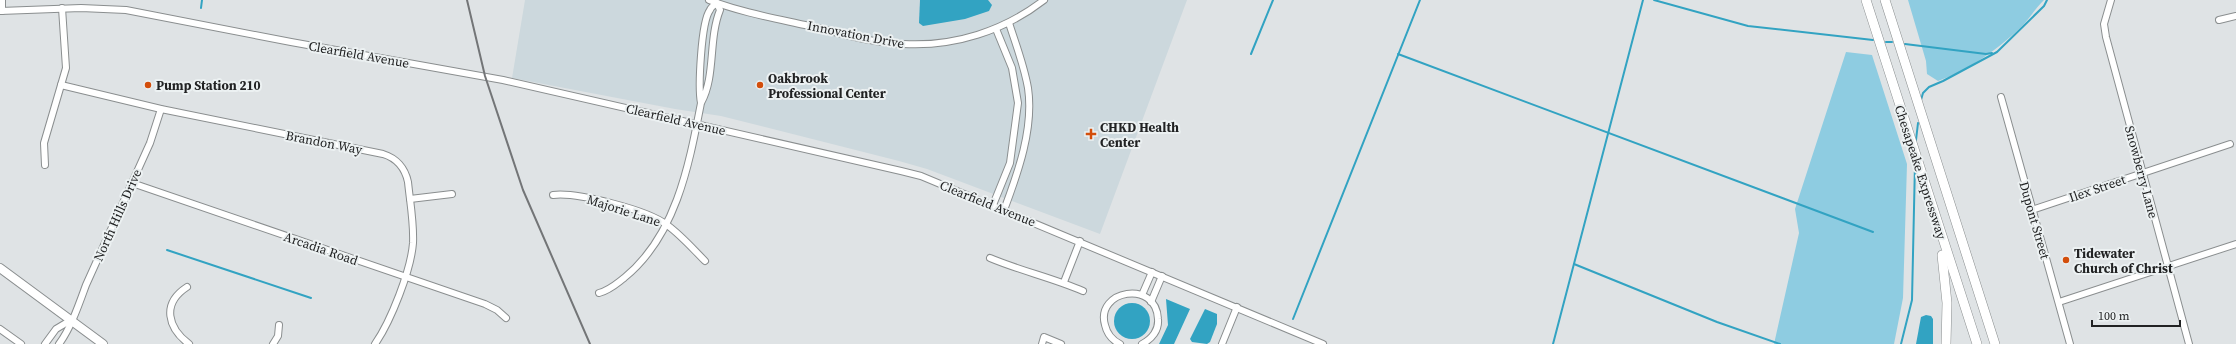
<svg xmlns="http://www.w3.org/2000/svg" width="2236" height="344" font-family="'Source Serif 4',serif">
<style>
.built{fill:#ccd8dd}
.green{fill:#8ecce1}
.water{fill:#32a3c2}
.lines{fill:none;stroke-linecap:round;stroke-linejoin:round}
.stream{stroke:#32a3c2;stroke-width:2}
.minor-casing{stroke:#8a8e8f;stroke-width:8}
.major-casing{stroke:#8a8e8f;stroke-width:10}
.highway-casing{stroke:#8a8e8f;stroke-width:10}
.minor{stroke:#fff;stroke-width:6}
.major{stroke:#fff;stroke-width:8}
.highway{stroke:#fff;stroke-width:9}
.rail{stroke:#737577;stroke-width:2}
.poi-dot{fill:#d34e0b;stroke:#ecf1f2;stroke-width:1.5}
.labels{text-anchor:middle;stroke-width:4;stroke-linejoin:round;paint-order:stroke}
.street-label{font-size:13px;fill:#212223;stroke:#ecf1f2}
.poi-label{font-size:13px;font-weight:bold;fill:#212223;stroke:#ecf1f2;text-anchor:start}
</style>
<rect width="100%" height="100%" fill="#dfe3e5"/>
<path class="built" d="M525 0H1187L1100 234 927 169 899 161 721 116 675 109 512 78Z"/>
<g class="green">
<path d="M1908 0H2044C2036 8 2031 16 2024 24 2000 48 1969 70 1938 81L1927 74 1926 61Z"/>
<path d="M1846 52 1872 55 1907 164 1903 298 1894 344H1774L1799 233 1795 209Z"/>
</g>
<g class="water">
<path d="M920 0H988L992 5 989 11 965 19 923 26 919 23Z"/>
<path d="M1166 299 1190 309 1174 344H1159L1168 325Z"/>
<circle cx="1132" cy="321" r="18"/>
<path d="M1205 309 1217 314V324L1210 342 1207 344 1192 342 1190 339Z"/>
<path d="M1926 315 1931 316 1933 319V344H1916L1921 317Z"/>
</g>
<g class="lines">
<g class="stream">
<path d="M1654 0 1748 26 1873 40"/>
<path d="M201 8 202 0"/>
<path d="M1886 42H1892"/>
<path d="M1905 44 1986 54 1992 53"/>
<path d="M1251 54 1273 0"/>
<path d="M1398 54 1873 232"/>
<path d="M1921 100 1923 93 1929 87 1943 81 1997 52 2044 6 2047 0"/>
<path d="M1916 140 1918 123"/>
<path d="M167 250 311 298"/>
<path d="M1574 264 1717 322 1780 344"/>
<path d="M1293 319 1420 0"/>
<path d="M1553 344 1643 0"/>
<path d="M1901 344 1912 300 1915 163"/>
</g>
<g class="minor-casing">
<g id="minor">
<path d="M709 0C740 12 773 18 805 25 837 32 871 43 903 44 954 47 1004 31 1044 0"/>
<path d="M2111 0 2104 24 2106 37 2189 344"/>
<path d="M0 11 81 8 126 10 291 42 503 80 901 171 921 176 1323 344"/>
<path d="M2 11V0"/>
<path d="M2219 20 2236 16"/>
<path d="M61 85 161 109 383 154C396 158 405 168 408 182 410 202 414 223 413 243 411 270 391 321 375 344"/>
<path d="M2001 97 2070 344"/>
<path d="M45 165 44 143 66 68 62 8"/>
<path d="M132 183 485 304 497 310 506 318"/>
<path d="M553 195C577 192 648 210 667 225 681 235 693 249 705 261"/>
<path d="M410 199 452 194"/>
<path d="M993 205 1010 163 1018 103 1012 68 996 29"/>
<path d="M1004 210C1018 173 1034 128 1028 88 1024 65 1016 45 1009 23"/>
<path d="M2032 210 2230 144"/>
<path d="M990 258C1021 271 1053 278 1083 291"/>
<path d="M1064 282 1080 241"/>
<path d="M187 287C161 304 168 328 189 344"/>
<path d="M599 293C610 290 616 284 624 278 676 236 689 165 701 103 716 76 708 40 720 10L717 3C714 5 711 7 710 10 701 22 698 88 701 103"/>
<path d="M1142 295 1152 272"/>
<path d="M1151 302 1162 276"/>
<path d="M2059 302 2236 244"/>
<path d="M0 329 21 344"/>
<path d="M45 344 56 329 71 320"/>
<path d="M59 344C71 328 79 304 86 285L150 143 161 109"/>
<path d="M273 344 278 336 279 325"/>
<path d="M1042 344 1044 337 1061 344"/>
<path d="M1120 344C1112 340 1107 334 1105 325 1095 290 1156 279 1158 319 1159 330 1152 339 1142 344"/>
<path d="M1222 344 1237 307"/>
</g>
</g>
<g class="major-casing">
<path id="major" d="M0 268 103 344"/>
</g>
<g class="highway-casing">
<g id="highway">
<path d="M1866 0 1977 344"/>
<path d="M1885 0 1995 344"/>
<path d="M1942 255 1947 303 1946 344"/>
</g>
</g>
<use href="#minor" class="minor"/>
<use href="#major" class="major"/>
<use href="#highway" class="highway"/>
<path class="rail" d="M467 0 485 76 523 190 590 344"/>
</g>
<g class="poi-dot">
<circle cx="148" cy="85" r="4"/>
<circle cx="760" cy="85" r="4"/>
<path d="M1089 128h4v4h4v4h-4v4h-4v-4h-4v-4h4z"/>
<circle cx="2066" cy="260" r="4"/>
</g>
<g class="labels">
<g class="street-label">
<text transform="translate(856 34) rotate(11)" y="5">Innovation Drive</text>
<text transform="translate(359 54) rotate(10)" y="5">Clearfield Avenue</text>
<text transform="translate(676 119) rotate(13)" y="5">Clearfield Avenue</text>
<text transform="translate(324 142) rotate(11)" y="5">Brandon Way</text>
<text transform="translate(1921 172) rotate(72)" y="5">Chesapeake Expressway</text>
<text transform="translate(2142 172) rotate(75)" y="5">Snowberry Lane</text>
<text transform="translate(2097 188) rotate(-19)" y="5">Ilex Street</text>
<text transform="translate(988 203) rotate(22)" y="5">Clearfield Avenue</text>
<text transform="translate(624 210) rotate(18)" y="5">Majorie Lane</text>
<text transform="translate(117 215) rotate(-66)" y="5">North Hills Drive</text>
<text transform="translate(2035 220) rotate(74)" y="5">Dupont Street</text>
<text transform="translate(321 248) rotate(19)" y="5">Arcadia Road</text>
</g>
<g class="poi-label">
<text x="768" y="83">Oakbrook<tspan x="768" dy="15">Professional Center</tspan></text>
<text x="156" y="90">Pump Station 210</text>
<text x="1100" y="132">CHKD Health<tspan x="1100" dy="15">Center</tspan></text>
<text x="2074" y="258">Tidewater<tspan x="2074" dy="15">Church of Christ</tspan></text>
</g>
</g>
<path d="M2092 320v6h88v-6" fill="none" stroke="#212223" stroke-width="2"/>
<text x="2098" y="320" font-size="12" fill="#212223" stroke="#ecf1f2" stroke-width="3" paint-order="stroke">100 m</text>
</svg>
